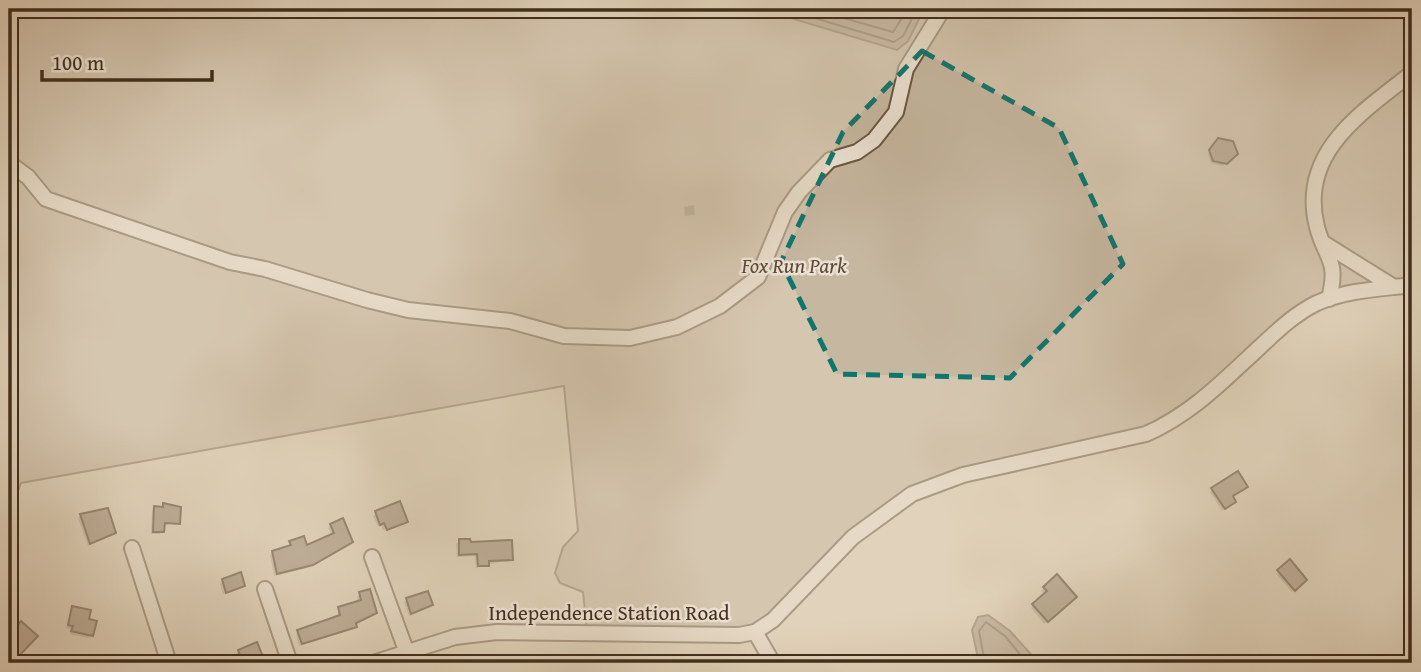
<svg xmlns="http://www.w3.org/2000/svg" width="1421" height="672" font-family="'Gentium Book Plus',serif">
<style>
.green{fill:#c6b7a0;stroke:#84725e;stroke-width:2}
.water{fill:#ab9b85;stroke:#816f5b;stroke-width:2}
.shadow{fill:#0003}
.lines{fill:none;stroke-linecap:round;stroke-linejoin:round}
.shore{stroke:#766450;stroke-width:2}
.building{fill:#94846f;stroke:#412e1c;stroke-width:2}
.minor-casing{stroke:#695744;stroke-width:18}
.minor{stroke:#ece2d3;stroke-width:14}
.marked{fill:none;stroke:#0f766e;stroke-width:5;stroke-dasharray:14 9;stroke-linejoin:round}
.labels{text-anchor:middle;stroke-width:5;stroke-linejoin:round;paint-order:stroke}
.park-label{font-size:21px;font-style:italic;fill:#5c4936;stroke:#ece2d3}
.street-label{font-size:21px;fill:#412e1c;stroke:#ece2d3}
</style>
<rect width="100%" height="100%" fill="#e1d3bb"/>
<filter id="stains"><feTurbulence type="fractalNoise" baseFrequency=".00286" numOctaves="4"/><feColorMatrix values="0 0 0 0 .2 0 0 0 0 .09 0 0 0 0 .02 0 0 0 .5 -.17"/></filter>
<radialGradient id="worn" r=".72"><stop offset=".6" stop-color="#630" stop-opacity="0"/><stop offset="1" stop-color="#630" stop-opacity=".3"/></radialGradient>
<path class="green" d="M9 9H1412V285L1315 304 1171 423 912 494 755 632H587L583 592 560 583 555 573 563 547 578 531 564 386 21 483 9 516Z"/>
<g class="water">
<path d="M775 9H924L908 41 897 50 777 14Z"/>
<path d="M988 615 1010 631 1039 663H979L972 630 978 617Z"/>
</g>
<g class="shadow">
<path d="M1216 144 1236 153 1223 166 1211 163 1208 154Z"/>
<path d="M694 205 695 215 685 216 684 207Z"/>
<path d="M1213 489 1234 502 1222 511 1210 492Z"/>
<path d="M164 505 178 523 163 525 160 534H151L152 511Z"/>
<path d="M376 513 405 521 383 530 381 525 378 526 373 516Z"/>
<path d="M81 515 114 532 88 546 78 518Z"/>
<path d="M331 525 348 544 303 569 274 576 270 555 273 553 288 548 290 542 306 547 332 536 328 528Z"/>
<path d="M459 541 469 544 511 559 476 568 475 556 457 557 456 544Z"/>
<path d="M1289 562 1305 580 1292 592 1276 574Z"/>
<path d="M1057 577 1075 597 1044 624 1031 608 1045 595 1041 591Z"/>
<path d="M223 581 243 585 223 594 220 584Z"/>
<path d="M360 594 375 613 373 616 355 625 353 629 299 646 296 634 298 631 337 617 339 609 359 603 357 597Z"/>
<path d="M407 600 431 605 409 616 404 602Z"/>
<path d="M73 608 87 621 91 635 89 638 70 634 71 629 66 628Z"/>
<path d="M21 623 36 636 11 661 9 637Z"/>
<path d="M239 651 262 659 254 663H240L236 654Z"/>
<path d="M469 654 473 663H453L455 660Z"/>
<path d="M856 655 863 663H840L845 658 848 662Z"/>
</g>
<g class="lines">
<g class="shore">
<path d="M785 9 894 42 903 36 917 9"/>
<path d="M812 9 893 32 908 9"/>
<path d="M985 663 979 631 986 622 1005 636 1027 663"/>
</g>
</g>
<g class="building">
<path d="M1218 138 1233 141 1238 154 1227 164 1213 161 1209 150Z"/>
<path d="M1238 471 1248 487 1233 496 1236 502 1225 509 1211 488Z"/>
<path d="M400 501 408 522 387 530 384 523 380 525 375 511Z"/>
<path d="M163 503 181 507 180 524 165 523 164 532H153L154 506 163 507Z"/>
<path d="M108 508 116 533 90 544 80 514Z"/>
<path d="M343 518 353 542 313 565 277 574 272 551 291 545 289 541 304 536 307 545 334 533 330 524Z"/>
<path d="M459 539H470L471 542 512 540 513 560 489 561V566H478L477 554 459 555Z"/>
<path d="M1290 559 1307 580 1295 591 1277 570Z"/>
<path d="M241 572 245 586 226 593 222 579Z"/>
<path d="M1057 574 1077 597 1048 622 1032 604 1047 591 1043 587Z"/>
<path d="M370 589 377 613 356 623 357 627 302 644 297 630 340 615 338 607 361 600 359 592Z"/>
<path d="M428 591 433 605 411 614 406 598Z"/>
<path d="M72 606 91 610 89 619 97 621 93 636 71 631 73 626 68 625Z"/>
<path d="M21 621 38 636 15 660 9 654V635Z"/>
<path d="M257 642 264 659 243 663 238 650Z"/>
</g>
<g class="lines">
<g class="minor-casing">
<g id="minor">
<path d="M9 163 28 177 46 199 230 262 265 269 367 300 408 310 510 321 564 336 630 338 677 327 720 306 758 277 785 212 799 192 830 160 857 152 874 140 896 112 906 69 943 9"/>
<path d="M1325 244 1394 287"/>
<path d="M1329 299C1339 259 1326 261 1317 227 1298 153 1361 113 1412 73"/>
<path d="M132 548 169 663"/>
<path d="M372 557 407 653"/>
<path d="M265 589 290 663"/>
<path d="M755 632 773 663"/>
<path d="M373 663 455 637 497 632 739 635 755 632 773 620 853 537 912 494 963 475 1146 434C1192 414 1225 379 1261 346 1278 330 1296 313 1317 303 1347 290 1380 289 1412 285"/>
</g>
</g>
<use href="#minor" class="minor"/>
</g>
<path d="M0 0H1421V672H0ZM922 51 1059 128 1123 264 1010 378 837 374 781 262 843 132Z" fill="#e1d3bb" fill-opacity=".55" fill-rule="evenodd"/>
<path class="marked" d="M922 51 1059 128 1123 264 1010 378 837 374 781 262 843 132Z"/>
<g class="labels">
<g class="park-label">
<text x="794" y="273">Fox Run Park</text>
</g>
<g class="street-label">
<text x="609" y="620">Independence Station Road</text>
</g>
</g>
<rect width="1421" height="672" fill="none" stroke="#e1d3bb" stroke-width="35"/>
<rect x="10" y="10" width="1400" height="651" fill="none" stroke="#412e1c" stroke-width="3.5"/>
<rect x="18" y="18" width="1386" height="637" fill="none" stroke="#412e1c" stroke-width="2"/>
<path d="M42 70v10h170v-10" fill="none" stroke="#412e1c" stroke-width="3.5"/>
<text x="52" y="70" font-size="21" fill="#412e1c" stroke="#ece2d3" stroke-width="5" paint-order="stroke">100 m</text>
<rect width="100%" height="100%" filter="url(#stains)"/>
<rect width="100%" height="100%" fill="url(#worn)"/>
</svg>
